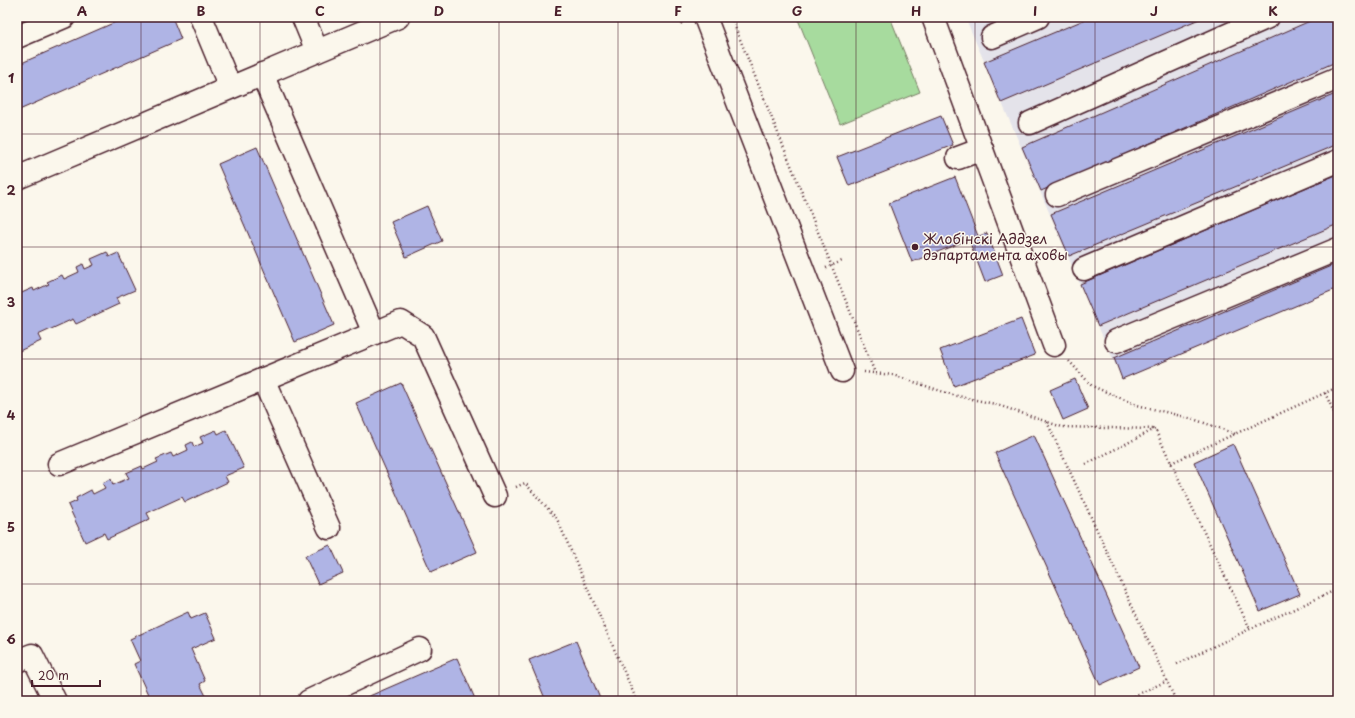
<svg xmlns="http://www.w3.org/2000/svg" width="1355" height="718" font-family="'Playpen Sans',sans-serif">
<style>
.built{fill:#e4e3ea}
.green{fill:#a7db9e;stroke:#787d64}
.building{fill:#afb4e5;stroke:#4a1f2b}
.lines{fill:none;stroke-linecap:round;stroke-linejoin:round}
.minor-casing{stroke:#4a1f2b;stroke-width:25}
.path{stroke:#4a1f2b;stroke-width:2.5;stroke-dasharray:1 3;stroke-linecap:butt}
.minor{stroke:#fbf7ec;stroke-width:22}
.grid{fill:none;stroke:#4a1f2b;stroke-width:1;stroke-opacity:0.55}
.poi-dot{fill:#4a1f2b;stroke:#fbf7ec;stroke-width:1.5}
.labels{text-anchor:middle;stroke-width:3;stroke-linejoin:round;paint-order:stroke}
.poi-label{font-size:14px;fill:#4a1f2b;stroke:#fbf7ec;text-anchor:start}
.neatline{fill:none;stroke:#4a1f2b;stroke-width:1.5}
.grid-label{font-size:13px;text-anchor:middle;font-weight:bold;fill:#4a1f2b}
</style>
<rect width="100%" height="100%" fill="#fbf7ec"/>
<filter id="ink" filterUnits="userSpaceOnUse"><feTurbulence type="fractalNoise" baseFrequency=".025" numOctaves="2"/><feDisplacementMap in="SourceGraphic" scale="8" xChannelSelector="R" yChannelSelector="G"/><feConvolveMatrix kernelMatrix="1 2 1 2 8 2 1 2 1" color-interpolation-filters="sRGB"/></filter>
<g filter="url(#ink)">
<path class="built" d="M965 17H1338V288L1122 379 1098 326Z"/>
<path class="green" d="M797 17H890L920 92 840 124Z"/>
<g class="building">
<path d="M127 17H172L181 39 17 111V65Z"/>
<path d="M1091 17H1204L1001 103 984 62Z"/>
<path d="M1319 17H1338V61L1041 191 1022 147Z"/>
<path d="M1338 93V144L1069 256 1051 214Z"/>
<path d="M941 116 953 145 849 186 837 157Z"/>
<path d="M257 147 334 325 295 342 218 164Z"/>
<path d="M1338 174V224L1098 326 1080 284Z"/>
<path d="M955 177 978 236 912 262 889 203Z"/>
<path d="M427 206 442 241 406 257 391 222Z"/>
<path d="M987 233 1003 275 985 282 969 240Z"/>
<path d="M107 252 109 257 118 253 135 290 116 298 119 304 76 324 73 319 38 335 41 341 17 352V301L19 300 17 295 33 288 34 291 49 284 47 282 62 275 64 279 79 272 77 267 83 264 85 269 94 265 91 259Z"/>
<path d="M1338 263V288L1122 379 1114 358Z"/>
<path d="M1021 319 1035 355 954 386 940 350Z"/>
<path d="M1075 379 1088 409 1063 420 1050 390Z"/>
<path d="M401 383 477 552 431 572 356 403Z"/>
<path d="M216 430 218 434 226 430 244 468 225 476 228 482 185 502 182 497 147 513 150 519 107 539 104 533 85 542 68 505 77 501 76 498 91 490 93 494 105 488 102 483 111 479 113 485 129 478 126 473 142 466 143 469 158 462 156 459 171 453 173 457 188 450 186 445 192 442 194 447 203 443 200 437Z"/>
<path d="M1034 435 1139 667 1100 685 995 453Z"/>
<path d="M1233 444 1300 594 1260 611 1194 462Z"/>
<path d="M330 545 343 573 318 584 305 556Z"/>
<path d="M188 612 191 619 205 613 216 638 191 649 205 681 200 684 206 696 195 701H151L134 664 140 661 130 639Z"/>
<path d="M576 641 601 701H546L529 660Z"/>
<path d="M457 658 476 701H358Z"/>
</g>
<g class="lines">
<g class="minor-casing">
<g id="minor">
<path d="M201 17 230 87"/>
<path d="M303 17 317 51"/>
<path d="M705 17 842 371"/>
<path d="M933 17 1054 345"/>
<path d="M17 37 64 17"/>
<path d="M992 37 1038 17"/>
<path d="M262 74 374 333"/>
<path d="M1030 123 1268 17"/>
<path d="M958 158 982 149"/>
<path d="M17 178 398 17"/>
<path d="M1057 195 1338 78"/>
<path d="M1084 269 1338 161"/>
<path d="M1116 341 1338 249"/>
<path d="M263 379 329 528"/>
<path d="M59 464 401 322 423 336 495 496"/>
<path d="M17 661 32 655 55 701"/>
<path d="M309 701 420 649"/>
</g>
</g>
<g class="path">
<path d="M671 17 683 24"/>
<path d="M731 17 875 373"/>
<path d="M826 268 842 261"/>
<path d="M1069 361 1092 386 1137 405 1193 419 1236 434"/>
<path d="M864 372 893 375 953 395 995 404 1062 427 1155 429"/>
<path d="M1325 393 1338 421"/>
<path d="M1047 422 1176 701"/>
<path d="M1171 463 1338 387"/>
<path d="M1086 464 1155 429 1250 629"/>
<path d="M516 487 525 483 557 519 637 701"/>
<path d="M1177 664 1250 629 1338 589"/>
<path d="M1123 701 1167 681"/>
</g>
<use href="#minor" class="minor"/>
</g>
</g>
<path class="grid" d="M141 17V701M260 17V701M380 17V701M499 17V701M618 17V701M737 17V701M856 17V701M975 17V701M1095 17V701M1214 17V701M17 134H1338M17 247H1338M17 359H1338M17 471H1338M17 584H1338"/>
<circle class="poi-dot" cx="915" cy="247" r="4"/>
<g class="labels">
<g class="poi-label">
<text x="923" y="244">Жлобінскі Аддзел<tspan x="923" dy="16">дэпартамента аховы</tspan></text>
</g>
</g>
<rect width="1355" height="718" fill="none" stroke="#fbf7ec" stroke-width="44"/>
<path d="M32 680v6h68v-6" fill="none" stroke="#4a1f2b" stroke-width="2"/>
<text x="38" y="680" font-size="12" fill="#4a1f2b" stroke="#fbf7ec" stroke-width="3" paint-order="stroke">20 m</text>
<rect x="22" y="22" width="1311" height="674" class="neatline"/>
<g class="grid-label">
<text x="82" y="16">A</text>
<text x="201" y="16">B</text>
<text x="320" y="16">C</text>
<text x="439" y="16">D</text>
<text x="558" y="16">E</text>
<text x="678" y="16">F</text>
<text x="797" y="16">G</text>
<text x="916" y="16">H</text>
<text x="1035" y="16">I</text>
<text x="1154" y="16">J</text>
<text x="1273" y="16">K</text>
<text x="11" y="83">1</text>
<text x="11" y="195">2</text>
<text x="11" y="307">3</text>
<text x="11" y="420">4</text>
<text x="11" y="532">5</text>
<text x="11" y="644">6</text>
</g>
</svg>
